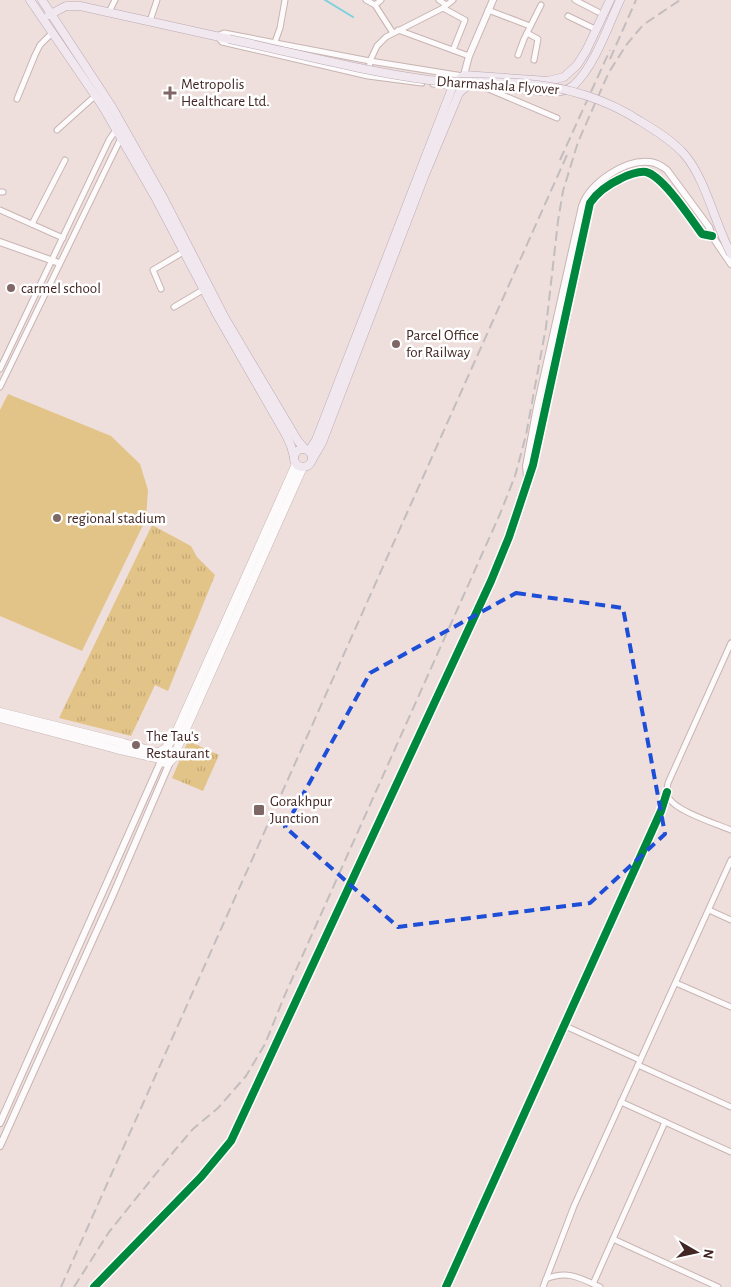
<svg xmlns="http://www.w3.org/2000/svg" width="731" height="1287" font-family="'Alegreya Sans',sans-serif">
<style>
.green{fill:#e2c488}
.park{fill:url(#park-tufts)}
.lines{fill:none;stroke-linecap:round;stroke-linejoin:round}
.stream{stroke:#7cd2dc;stroke-width:2}
.minor-casing{stroke:#c8b4b2;stroke-width:7}
.tertiary-casing{stroke:#c8b4b2;stroke-width:8}
.secondary-casing{stroke:#c8b4b2;stroke-width:9}
.primary-casing{stroke:#bca9b3;stroke-width:9}
.minor{stroke:#fcfafa;stroke-width:5}
.tertiary{stroke:#fcfafa;stroke-width:6}
.secondary{stroke:#fcfafa;stroke-width:8}
.primary{stroke:#f1e8ef;stroke-width:8}
.rail{stroke:#c3bdbd;stroke-width:2;stroke-dasharray:10 5;stroke-linecap:butt}
.primary-bridge-casing{stroke:#bca9b3;stroke-width:9;stroke-linecap:butt}
.primary-bridge{stroke:#f1e8ef;stroke-width:8}
.cycleway-casing{stroke:#fff;stroke-width:11}
.cycleway{stroke:#00873e;stroke-width:8}
.marked{fill:none;stroke:#1d4ed8;stroke-width:4;stroke-dasharray:10 6;stroke-linejoin:round}
.poi-dot{fill:#7e6764;stroke:#fff;stroke-width:2}
.labels{text-anchor:middle;stroke-width:5;stroke-linejoin:round;paint-order:stroke}
.poi-label{font-size:15px;fill:#422623;stroke:#fff;text-anchor:start}
.street-label{font-size:15px;fill:#422623;stroke:#fff}
</style>
<defs>
<pattern id="park-tufts" width="24" height="20" patternUnits="userSpaceOnUse" patternTransform="scale(1.25)"><rect width="24" height="20" fill="#e2c488"/><path d="M3 7l-1-3M5 7V3M7 7l1-3M15 17l-1-3M17 17v-4M19 17l1-3" fill="none" stroke="#c3a875"/></pattern>
</defs>
<rect width="100%" height="100%" fill="#eedfdd"/>
<path class="green" d="M8 394 111 436 140 464 148 490 146 519 82 651 0 616V410Z"/>
<g class="park">
<path d="M152 525 191 546 197 557 215 575 168 691 155 685 131 736 59 718Z"/>
<path d="M188 741 219 755 203 791 172 778Z"/>
</g>
<g class="lines">
<path class="stream" d="M325 0 353 17"/>
<g class="minor-casing">
<g id="minor">
<path d="M366 0 375 5 393 33"/>
<path d="M439 0 446 5"/>
<path d="M575 0 598 12"/>
<path d="M375 5 381 0"/>
<path d="M443 8 465 20 453 50"/>
<path d="M488 10 530 26"/>
<path d="M109 12 115 0"/>
<path d="M568 16 597 30"/>
<path d="M150 21 157 0"/>
<path d="M398 30 469 56"/>
<path d="M527 33 538 39 534 60"/>
<path d="M275 42 280 28 285 0"/>
<path d="M518 55 524 39 541 5"/>
<path d="M369 72 370 61 377 46 386 37 443 8 453 0"/>
<path d="M422 83 368 76 222 42 217 36 224 33 370 61 463 76"/>
<path d="M433 84 453 86"/>
<path d="M486 88 557 118"/>
<path d="M17 99 35 55 40 45 52 33"/>
<path d="M57 130 95 96"/>
<path d="M0 192H3"/>
<path d="M0 210 63 238"/>
<path d="M32 224 65 160"/>
<path d="M161 289 153 270 185 251"/>
<path d="M174 307 206 288"/>
<path d="M0 369 109 140 118 127"/>
<path d="M0 387 121 138"/>
<path d="M731 643 668 783C667 787 667 792 668 796 672 810 717 824 731 830"/>
<path d="M709 910 731 920"/>
<path d="M676 983 731 1007"/>
<path d="M563 1025 640 1060"/>
<path d="M638 1065 731 1107"/>
<path d="M621 1102 731 1152"/>
<path d="M613 1239 718 1287"/>
<path d="M546 1279C568 1270 580 1278 600 1287"/>
<path d="M593 1284 665 1122"/>
<path d="M446 1287 661 811 667 792"/>
<path d="M543 1287 574 1206 731 860"/>
</g>
</g>
<g class="tertiary-casing">
<g id="tertiary">
<path d="M464 75 469 56 493 0"/>
<path d="M0 242 59 263"/>
<path d="M527 477 526 466 537 407 582 206C590 183 625 159 650 162 657 163 662 166 667 170L709 227 712 236 731 264"/>
<path d="M0 1123 161 761"/>
<path d="M0 1146 112 897 170 762"/>
<path d="M94 1287 201 1177 231 1141 491 581 509 537 533 465 590 203C597 193 609 184 620 179 628 175 637 171 646 172 663 176 691 219 702 234L712 236"/>
</g>
</g>
<g class="secondary-casing">
<g id="secondary">
<path d="M0 712 124 743 160 753"/>
<path d="M0 718 116 749 160 759"/>
<circle cx="166" cy="756" r="7"/>
<path d="M164 750 173 739 296 464"/>
<path d="M173 758 303 467"/>
</g>
</g>
<g class="primary-casing">
<g id="primary">
<path d="M30 0 103 107 155 197 216 313 286 435 291 446 294 457"/>
<path d="M42 0 112 107 164 199 225 318 298 441 305 449"/>
<path d="M49 15 66 6H80L229 39"/>
<circle cx="303" cy="458" r="9"/>
<path d="M309 451 316 440 454 83 464 75 548 81 564 77 577 65 586 51 610 0"/>
<path d="M312 460 322 443 424 177 459 93 467 86 472 85 552 92C561 92 568 90 574 85 595 65 608 26 620 0"/>
</g>
</g>
<use href="#minor" class="minor"/>
<use href="#tertiary" class="tertiary"/>
<use href="#secondary" class="secondary"/>
<use href="#primary" class="primary"/>
<g class="rail">
<path d="M610 59 636 0"/>
<path d="M560 160 610 50"/>
<path d="M61 1287 567 155"/>
<path d="M74 1287 109 1232 175 1150 193 1129 218 1108 246 1076 265 1044 284 997 500 514 515 476 526 435 546 327 558 221 563 191 578 142 609 72 627 44 643 25 680 0"/>
</g>
<g class="primary-bridge-casing">
<path id="primary-bridge" d="M229 39C295 53 361 71 429 80 459 83 489 81 519 83 563 86 603 97 640 121 655 130 673 141 685 155 706 180 715 224 731 254"/>
</g>
<use href="#primary-bridge" class="primary-bridge"/>
<g class="cycleway-casing">
<g id="cycleway">
<path d="M94 1287 201 1177 231 1141 491 581 509 537 533 465 590 203C597 193 609 184 620 179 628 175 637 171 646 172 663 176 691 219 702 234L712 236"/>
<path d="M446 1287 661 811 667 792"/>
</g>
</g>
<use href="#cycleway" class="cycleway"/>
</g>
<path class="marked" d="M516 593 623 608 665 834 590 903 398 927 285 827 370 673Z"/>
<g class="poi-dot">
<path d="M167.5 85.5h5v5h5v5h-5v5h-5v-5h-5v-5h5z"/>
<circle cx="11" cy="288" r="5"/>
<circle cx="396" cy="344" r="5"/>
<circle cx="57" cy="518" r="5"/>
<circle cx="136" cy="745" r="5"/>
<rect x="253" y="804" width="12" height="12" rx="2.5"/>
</g>
<g class="labels">
<g class="poi-label">
<text x="181" y="89">Metropolis<tspan x="181" dy="17">Healthcare Ltd.</tspan></text>
<text x="21" y="293">carmel school</text>
<text x="406" y="340">Parcel Office<tspan x="406" dy="17">for Railway</tspan></text>
<text x="67" y="523">regional stadium</text>
<text x="146" y="741">The Tau's<tspan x="146" dy="17">Restaurant</tspan></text>
<text x="270" y="806">Gorakhpur<tspan x="270" dy="17">Junction</tspan></text>
</g>
<g class="street-label">
<text transform="translate(498 85) rotate(4)" y="5">Dharmashala Flyover</text>
</g>
</g>
<g transform="translate(696 1252) rotate(99)" stroke="#ffffff" stroke-width="4" paint-order="stroke">
<path d="M0-4L9 19L0 12L-9 19Z" fill="#422623"/>
<text y="-8" font-size="14" font-weight="bold" text-anchor="middle" fill="#422623">N</text>
</g>
</svg>
